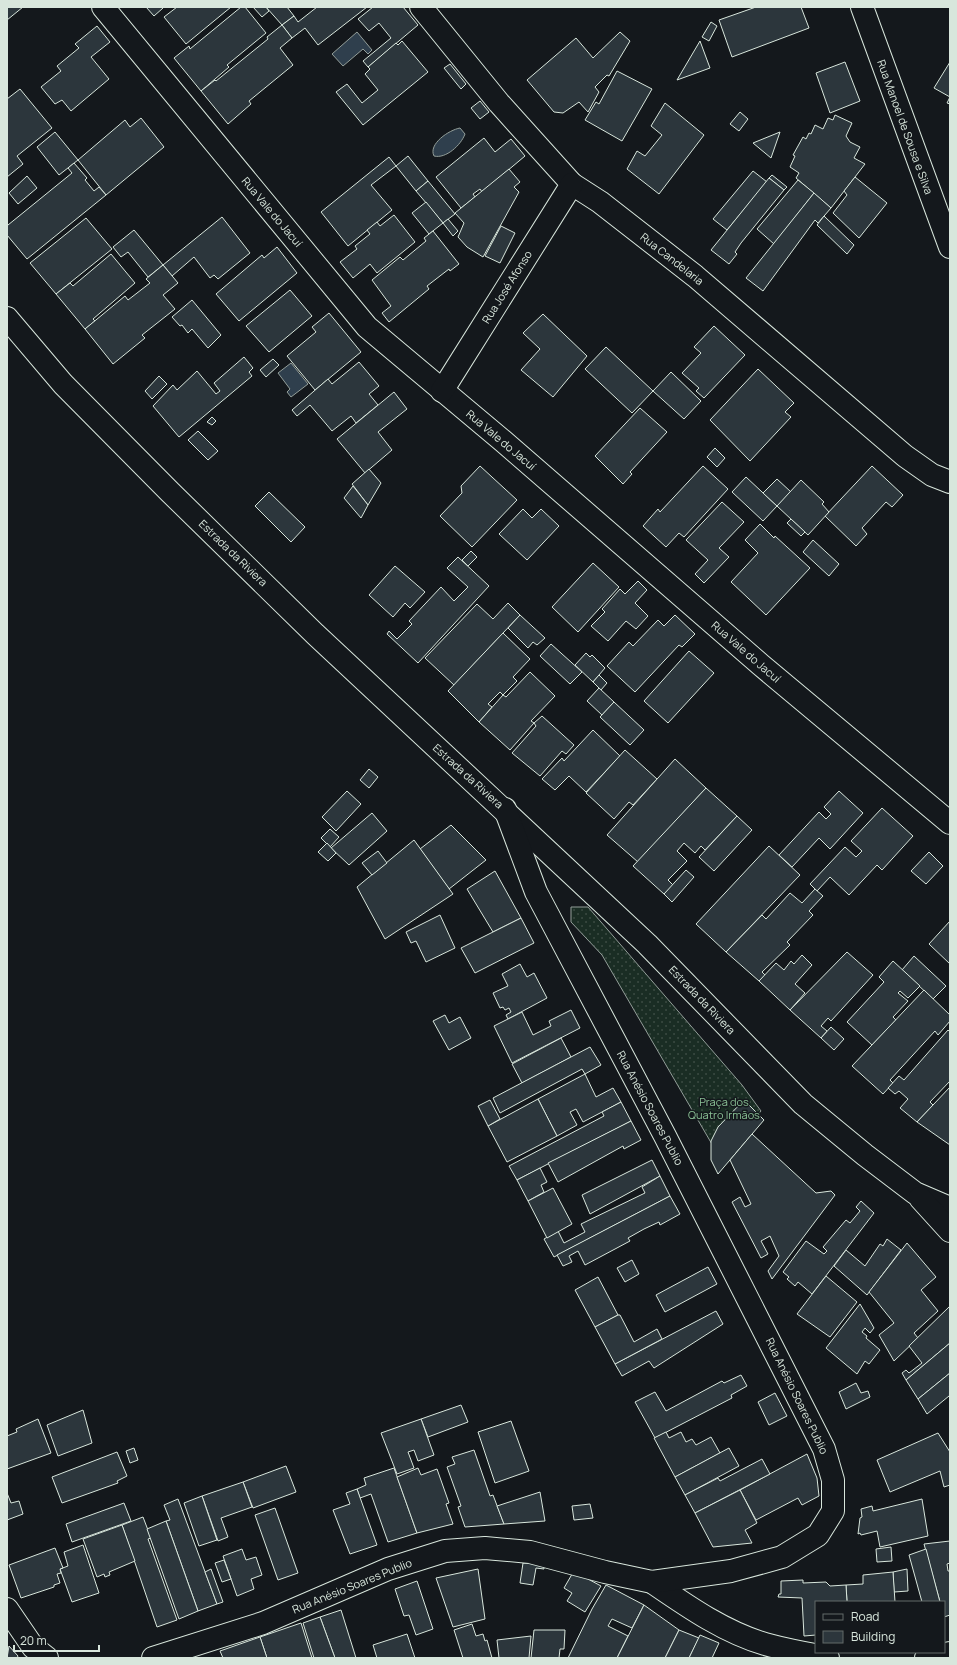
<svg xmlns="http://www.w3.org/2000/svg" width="957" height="1665" font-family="Manrope,sans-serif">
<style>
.grass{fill:url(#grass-dots);stroke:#939e99}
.water{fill:#2f3f4d;stroke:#939e99}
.building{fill:#2c363c;stroke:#d8e6dc}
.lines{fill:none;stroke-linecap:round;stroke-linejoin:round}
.minor-casing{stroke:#d8e6dc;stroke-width:24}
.minor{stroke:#14181c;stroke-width:22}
.labels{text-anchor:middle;stroke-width:3;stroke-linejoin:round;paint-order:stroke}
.street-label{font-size:11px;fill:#d8e6dc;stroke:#14181c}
.park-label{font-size:11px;fill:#8ac095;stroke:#14181c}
</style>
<defs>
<pattern id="grass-dots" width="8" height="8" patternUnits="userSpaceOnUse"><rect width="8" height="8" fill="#1a2d24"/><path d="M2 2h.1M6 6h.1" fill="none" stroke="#3b4b43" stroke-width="1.8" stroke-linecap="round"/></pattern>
</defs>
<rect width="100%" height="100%" fill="#14181c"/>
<path class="grass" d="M571 907H588L742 1085 761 1111 720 1158 602 955 571 922Z"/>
<g class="water">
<path d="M357 32 372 50 368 54 363 49 343 66 332 54Z"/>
<path d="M460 128 465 134C461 145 446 159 434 156 428 144 449 130 460 128Z"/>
<path d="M291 363 308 384 291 397 287 392 290 389 278 373Z"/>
</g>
<g class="building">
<path d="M7 7H23L7 20Z"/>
<path d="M146 7H163V8L154 16Z"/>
<path d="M177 7H231L186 44 164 17Z"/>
<path d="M241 7H245L266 33 227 65 229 67 201 91 174 58 189 46 190 49Z"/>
<path d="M253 7H266L269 11 262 17Z"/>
<path d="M266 7H287L294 16 282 25Z"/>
<path d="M317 7H367L318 45 305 28 292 38 282 25 294 16 298 22Z"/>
<path d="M373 7H403L418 25 368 67 363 61 391 38 379 23 369 31 358 19Z"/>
<path d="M756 7H801L809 28 732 57 719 20Z"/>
<path d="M711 22 717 26 709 41 702 37Z"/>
<path d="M282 25 292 38 280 48 293 65 249 101 251 104 228 124 201 91 215 80 216 81 268 39 267 37Z"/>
<path d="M97 26 110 42 91 57 109 79 71 111 62 100 55 104 41 87 61 71 57 66 79 48 75 44Z"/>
<path d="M620 32 630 41 609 76 607 75 595 87 599 92 588 112 579 102 563 113 554 112 527 80 576 38 593 58Z"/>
<path d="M402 41 428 72 363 125 336 92 347 84 362 103 378 90 365 74 370 69 368 67 396 43 398 45Z"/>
<path d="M700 41 710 68 677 80Z"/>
<path d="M845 62 860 101 830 113 816 73Z"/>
<path d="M950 62V104L947 103 950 97 934 88Z"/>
<path d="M450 64 466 84 461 89 444 68Z"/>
<path d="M617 71 652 89 622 141 585 120 596 102 599 104Z"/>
<path d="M20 89 52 128 17 156 23 164 7 177V99Z"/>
<path d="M480 101 489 112 480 119 471 108Z"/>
<path d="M665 103 704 135 659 194 627 169 637 151 645 156 662 135 651 126Z"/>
<path d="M740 112 748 119 739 131 730 124Z"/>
<path d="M835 115 852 123 846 136 850 142 860 147 854 158 865 164 831 208 796 178 799 173 790 167 795 156 793 155 803 137 806 139 809 133 811 134 815 125 823 129 828 118 833 120Z"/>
<path d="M141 118 164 147 106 195 78 160 125 120 130 127Z"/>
<path d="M55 132 78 160 59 175 37 147Z"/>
<path d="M780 132 771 158 753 143Z"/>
<path d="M484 138 495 152 511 139 525 156 482 192 480 189 473 194 475 197 461 208 436 177Z"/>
<path d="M408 156 428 181 416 191 396 166Z"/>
<path d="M389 157 396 166 371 185 392 210 348 246 321 212Z"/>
<path d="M74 163 87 178 85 180 94 191 99 187 106 195 27 259 7 235V223L8 225 72 173 68 168Z"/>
<path d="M509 169 520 182 514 187 519 192 483 257 467 247 458 237 464 223 455 213Z"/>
<path d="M753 171 767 182 727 230 713 219Z"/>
<path d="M772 175 787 187 784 190 769 178Z"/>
<path d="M27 176 37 188 18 204 9 193Z"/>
<path d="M855 177 887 203 859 238 833 213 847 195 844 191Z"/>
<path d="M769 178 784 190 741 243 735 252 737 254 729 264 711 250Z"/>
<path d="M798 180 814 193 774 244 757 229Z"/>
<path d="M428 181 455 214 443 223 416 191Z"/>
<path d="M814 193 831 208 818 223 815 220 763 291 746 278Z"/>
<path d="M426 202 443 223 429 234 412 213Z"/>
<path d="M394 215 415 242 377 273 370 264 353 278 340 262 357 249 355 246 370 234 367 230 377 222 380 226Z"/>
<path d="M824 216 854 245 847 254 817 225Z"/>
<path d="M222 217 250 253 218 279 214 275 210 278 194 257 172 276 163 265Z"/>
<path d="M86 218 112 249 56 294 30 263Z"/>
<path d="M448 219 458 231 453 236 443 223Z"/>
<path d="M501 226 515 233 500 263 485 256Z"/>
<path d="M134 230 163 265 148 277 128 252 121 257 113 247Z"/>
<path d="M433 231 459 264 450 271 449 269 427 286 429 289 389 322 382 313 391 306 372 280 400 257 403 260 426 241 424 238Z"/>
<path d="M277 247 297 273 239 321 216 294 262 255 264 258Z"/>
<path d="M111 254 135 283 93 319 95 321 85 329 56 294 70 283 73 286Z"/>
<path d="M163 265 178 283 163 295 175 309 142 335 145 338 113 364 85 329 125 296 128 300 150 283 146 279Z"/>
<path d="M290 290 312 316 269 352 246 326Z"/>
<path d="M192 300 221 335 208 348 192 329 188 333 182 325 180 326 172 317Z"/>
<path d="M329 313 361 352 315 390 287 356 316 332 312 327Z"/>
<path d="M543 314 587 356 553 397 521 370 540 349 523 333Z"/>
<path d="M714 326 745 355 704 398 696 391 699 388 682 373 701 353 694 347Z"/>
<path d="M606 347 653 391 632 413 585 369Z"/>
<path d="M244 357 253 368 249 372 252 376 179 437 153 406 173 385 177 390 197 371 216 394 220 391 214 383Z"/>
<path d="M273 359 279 365 266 377 260 370Z"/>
<path d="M359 362 379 386 369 394 378 405 356 423 351 416 332 431 310 405 297 416 292 410 328 379 332 384Z"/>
<path d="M758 369 794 403 785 412 791 417 750 461 710 420Z"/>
<path d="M671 372 701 401 684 419 653 391Z"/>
<path d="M159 376 167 384 152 399 145 391Z"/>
<path d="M394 392 407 409 378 432 392 450 365 473 337 439Z"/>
<path d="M640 408 667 432 630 472 632 474 623 484 595 456Z"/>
<path d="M212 417 216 421 212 425 207 422Z"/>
<path d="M198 431 218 451 208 460 188 440Z"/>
<path d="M715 448 725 458 717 467 707 457Z"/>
<path d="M480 466 517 500 472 547 440 516 462 493 461 486Z"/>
<path d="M703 466 728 489 684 537 679 533 666 547 643 526 658 509 660 512Z"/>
<path d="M872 466 903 495 892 507 886 502 862 528 867 534 856 546 825 516Z"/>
<path d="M369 469 381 483 368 505 352 484Z"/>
<path d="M746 477 777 506 763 521 732 492Z"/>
<path d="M777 479 791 492 777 506 763 493Z"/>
<path d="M801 480 824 502 822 504 829 512 808 535 777 506Z"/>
<path d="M353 486 368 505 361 518 344 498Z"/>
<path d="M269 492 305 527 291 542 255 506Z"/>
<path d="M722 502 744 522 719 548 729 557 704 583 695 574 708 560 686 540Z"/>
<path d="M523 509 532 518 541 509 559 526 527 560 499 534Z"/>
<path d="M791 519 805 532 801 536 787 523Z"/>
<path d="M760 524 774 538 775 536 810 568 766 615 731 582 758 553 745 540Z"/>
<path d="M813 540 839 564 829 576 803 552Z"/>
<path d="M471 551 477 557 468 566 462 560Z"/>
<path d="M458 557 489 586 418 663 387 634 389 631 397 639 412 624 409 621 441 587 454 601 468 587 447 568Z"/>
<path d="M593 563 619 587 578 632 552 607Z"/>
<path d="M395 566 425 592 410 608 405 603 393 617 369 595Z"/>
<path d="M638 581 647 590 635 603 648 616 636 629 626 621 608 641 591 626 605 612 602 609 620 589 625 594Z"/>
<path d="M508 603 520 615 454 685 425 658 477 604 493 619Z"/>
<path d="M520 615 545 638 537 645 533 642 528 648 508 628Z"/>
<path d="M675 615 695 634 682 647 679 645 635 692 607 666 629 642 633 646 658 620 664 626Z"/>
<path d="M503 633 530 659 513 677 517 681 503 695 500 692 488 704 492 707 479 722 448 691Z"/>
<path d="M551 644 582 672 570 684 540 656Z"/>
<path d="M689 651 714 673 668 723 644 701Z"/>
<path d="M586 653 590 657 592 655 605 668 593 682 575 665Z"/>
<path d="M530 672 555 696 531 721 534 723 510 750 479 722 503 695 506 697Z"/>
<path d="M599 675 607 683 601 690 593 682Z"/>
<path d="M599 688 614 702 602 715 587 701Z"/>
<path d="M614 702 644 730 630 745 600 717Z"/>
<path d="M542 716 574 745 566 754 562 751 540 776 512 753 536 726 534 723Z"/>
<path d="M593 730 620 756 586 792 569 776 555 790 542 779 562 758 564 761Z"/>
<path d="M625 750 657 779 633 805 629 802 614 819 586 793Z"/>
<path d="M675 759 706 788 638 862 607 835Z"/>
<path d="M369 769 378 777 369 788 360 780Z"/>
<path d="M706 788 737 816 705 850 701 846 695 853 684 843 677 851 687 861 668 880 673 885 664 894 633 866Z"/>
<path d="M347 791 361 804 336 831 322 817Z"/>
<path d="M839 791 863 813 830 849 819 838 792 867 779 855 819 812 826 819 831 814 824 807Z"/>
<path d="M882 808 913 836 882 870 877 865 849 895 830 877 817 891 810 884 845 847 856 857 862 851 851 841Z"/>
<path d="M372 813 387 831 349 865 331 848Z"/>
<path d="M737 816 752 830 714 871 699 857Z"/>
<path d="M451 825 486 860 449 889 420 849Z"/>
<path d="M330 829 339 837 330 847 321 838Z"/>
<path d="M414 840 453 894 385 939 357 887Z"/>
<path d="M327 843 336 853 328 861 318 852Z"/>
<path d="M769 846 800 875 726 952 696 924Z"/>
<path d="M378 851 387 863 372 875 362 863Z"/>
<path d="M929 852 943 866 926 884 911 871Z"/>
<path d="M686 870 694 877 672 902 664 894Z"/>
<path d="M495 871 521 918 493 932 467 889Z"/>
<path d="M815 889 823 896 809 911 813 915 787 942 790 945 762 972 765 975 759 981 726 952 762 915 766 919 790 893 802 903Z"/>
<path d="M440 915 455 948 426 962 416 941 411 943 406 932Z"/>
<path d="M521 918 534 943 475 973 461 948Z"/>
<path d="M950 921V964L929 944Z"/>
<path d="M847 952 873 975 831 1021 828 1018 821 1026 827 1031 821 1038 790 1010Z"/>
<path d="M802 955 812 965 795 984 805 993 790 1010 759 981 776 963 784 970 791 961 794 964Z"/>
<path d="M914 956 946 986 933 999 902 970Z"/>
<path d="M893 961 920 986 908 998 900 991 898 993 908 1001 893 1017 896 1020 872 1045 847 1022 884 982 879 977Z"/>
<path d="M520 964 527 977 534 973 547 998 508 1019 506 1015 511 1012 509 1008 505 1010 503 1007 500 1008 493 993 508 986 502 974Z"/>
<path d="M924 990 950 1015V1021L938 1035 935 1031 890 1080 893 1083 883 1094 852 1066Z"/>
<path d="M571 1010 580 1028 512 1063 494 1026 522 1012 533 1035 551 1026 549 1021Z"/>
<path d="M445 1015 449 1023 460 1017 471 1038 449 1050 433 1021Z"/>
<path d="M831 1027 844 1039 834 1050 821 1038Z"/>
<path d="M948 1030 950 1032V1081L930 1102 933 1105 917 1122 900 1108 908 1099 899 1091 895 1094 888 1088 899 1076 904 1080Z"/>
<path d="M561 1038 571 1057 522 1083 512 1064Z"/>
<path d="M590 1047 601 1065 585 1074 582 1069 500 1113 493 1098Z"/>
<path d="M585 1074 596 1097 613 1088 621 1102 583 1122 576 1109 570 1112 577 1125 557 1136 538 1099Z"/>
<path d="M950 1087V1145L917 1122Z"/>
<path d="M538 1099 557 1136 507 1162 488 1126Z"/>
<path d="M490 1100 500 1119 488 1126 478 1106Z"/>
<path d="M744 1100 764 1120 718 1174 711 1160V1141L718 1127Z"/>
<path d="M621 1102 631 1121 517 1180 509 1166 604 1116 602 1112Z"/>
<path d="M631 1121 641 1140 624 1149 623 1146 558 1182 548 1163Z"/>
<path d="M752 1134 816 1193 831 1191 835 1195 772 1279 768 1271 779 1256 770 1236 761 1241 768 1254 761 1258 732 1202 740 1197 745 1207 751 1204 730 1160Z"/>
<path d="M652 1160 660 1176 590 1214 582 1195Z"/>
<path d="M540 1168 547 1182 541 1185 544 1192 528 1201 517 1180Z"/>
<path d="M660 1176 670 1196 554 1257 544 1239 558 1231 564 1243 585 1232 581 1224 645 1193 642 1187Z"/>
<path d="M553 1188 572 1224 547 1238 528 1201Z"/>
<path d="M670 1196 680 1214 660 1225 659 1222 644 1229 628 1238 630 1241 585 1265 578 1251 569 1256 572 1262 563 1266 557 1255Z"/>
<path d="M861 1201 874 1213 812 1294 798 1282 795 1286 787 1279 789 1277 783 1272 806 1241 824 1254 827 1251 823 1247 846 1220 850 1223 860 1211 856 1207Z"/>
<path d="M887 1239 901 1250 867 1295 834 1266 846 1250 865 1266 880 1244 883 1246Z"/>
<path d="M907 1243 936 1277 921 1290 938 1311 914 1333 918 1338 894 1361 879 1335 894 1323 869 1292Z"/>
<path d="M632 1260 639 1274 625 1282 617 1268Z"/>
<path d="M708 1267 717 1284 665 1312 656 1295Z"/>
<path d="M826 1276 857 1302 830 1337 797 1314Z"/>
<path d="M598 1277 618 1315 595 1327 575 1290Z"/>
<path d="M860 1304 874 1328 870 1333 865 1328 862 1332 867 1336 866 1338 880 1350 869 1364 865 1361 857 1374 826 1348Z"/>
<path d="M950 1306V1343L906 1380 902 1373 906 1370 909 1373 922 1363 909 1346Z"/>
<path d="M716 1311 723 1324 654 1368 649 1361 622 1376 615 1364Z"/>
<path d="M618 1315H620L634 1342 657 1329 662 1339 615 1364 595 1327Z"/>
<path d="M950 1343V1373L918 1399 906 1380Z"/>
<path d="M950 1373V1398L949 1396 927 1414 918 1399Z"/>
<path d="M741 1375 747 1386 731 1395 732 1398 655 1438 635 1402 655 1392 666 1411 722 1381 724 1383Z"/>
<path d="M856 1383 861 1393 868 1391 870 1397 846 1409 839 1392Z"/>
<path d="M775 1393 787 1416 769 1425 758 1402Z"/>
<path d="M461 1405 468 1422 428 1437 421 1419Z"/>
<path d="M83 1410 92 1443 58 1456 47 1425Z"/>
<path d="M38 1419 51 1453 7 1469V1436L17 1432 16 1429Z"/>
<path d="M421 1419 434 1455 418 1461 414 1450 408 1452 414 1468 397 1474 381 1433Z"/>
<path d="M511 1421 529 1471 495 1483 478 1432Z"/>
<path d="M666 1432 669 1438 681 1432 686 1442 692 1439 696 1445 711 1437 720 1453 675 1477 654 1438Z"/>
<path d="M938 1433 950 1452V1485L944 1487 940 1471 890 1492 877 1460Z"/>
<path d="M134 1448 138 1460 130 1463 126 1451Z"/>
<path d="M729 1448 739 1466 685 1495 675 1477Z"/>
<path d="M474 1450 490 1496 493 1495 504 1524 465 1527 458 1507 461 1506 447 1467 455 1464 452 1457Z"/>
<path d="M117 1452 127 1476 117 1481 118 1483 62 1503 52 1477Z"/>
<path d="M807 1454 817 1478 819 1496 802 1505 798 1498 756 1520 740 1490Z"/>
<path d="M762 1459 770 1474 695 1513 685 1495 718 1478 720 1481Z"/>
<path d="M286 1466 296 1492 253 1508 243 1482Z"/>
<path d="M394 1468 417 1533 388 1542 371 1494 360 1498 357 1489 366 1485 364 1478Z"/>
<path d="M418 1468 421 1475 437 1469 449 1503 446 1504 453 1524 417 1533 397 1477Z"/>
<path d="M243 1482 252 1507 221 1518 228 1537 218 1541 202 1496Z"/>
<path d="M357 1489 377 1545 350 1554 333 1510 350 1504 346 1493Z"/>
<path d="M740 1490 757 1523 745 1530 752 1543 713 1547 695 1513Z"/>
<path d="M540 1492 545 1521 504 1524 497 1506Z"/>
<path d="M7 1493 11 1503 19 1501 23 1514 7 1520Z"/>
<path d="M202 1496 217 1540 199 1546 184 1503Z"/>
<path d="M178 1499 217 1604 198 1611 166 1521 170 1520 164 1505Z"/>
<path d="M922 1499 928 1536 880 1547 877 1531 861 1535 860 1533 858 1534 860 1518 862 1517 861 1509 872 1506 873 1511Z"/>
<path d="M124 1503 131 1521 72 1542 66 1524Z"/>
<path d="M590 1504 593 1518 574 1520 572 1506Z"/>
<path d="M275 1508 298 1573 278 1580 255 1515Z"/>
<path d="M143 1517 151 1538 148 1539 177 1620 157 1627 122 1525Z"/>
<path d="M166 1521 198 1611 179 1619 147 1529Z"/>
<path d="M122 1525 135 1561 109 1572 110 1575 105 1577 104 1574 97 1577 83 1539Z"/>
<path d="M950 1541V1563L947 1564 948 1571H950V1615L944 1617V1602H940L924 1544Z"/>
<path d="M83 1545 99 1593 72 1602 60 1569 68 1566 64 1552Z"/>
<path d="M891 1547 892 1561 877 1562 876 1549Z"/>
<path d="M55 1548 63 1568 60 1569 61 1573 57 1574 60 1583 54 1585V1587L21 1598 9 1565Z"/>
<path d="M242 1549 246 1560 256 1557 262 1575 251 1579 254 1589 237 1596 223 1556Z"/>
<path d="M926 1549 940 1602H922L909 1555Z"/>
<path d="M224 1560 231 1579 222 1582 215 1563Z"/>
<path d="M523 1563H544V1569L536 1568 533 1585 520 1583Z"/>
<path d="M211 1569 223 1602 217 1604 205 1572Z"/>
<path d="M478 1569 485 1619 453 1627 436 1578Z"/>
<path d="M575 1569 590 1577 588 1579 601 1586 585 1612 567 1601 572 1593 564 1588Z"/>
<path d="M907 1569 908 1591 894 1592 893 1572Z"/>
<path d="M893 1572 895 1602H847L846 1585 863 1584V1575Z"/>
<path d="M803 1580V1583L826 1582 830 1586 846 1585 847 1602H816V1635L804 1636 802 1598 778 1597 779 1594H781V1581Z"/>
<path d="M417 1581 433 1629 416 1635 409 1615 404 1616 395 1589Z"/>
<path d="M606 1585 644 1605 632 1628 612 1619 608 1626 628 1636 617 1658H568L592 1609Z"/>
<path d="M644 1605 679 1630 665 1658H617Z"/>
<path d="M341 1610 356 1658H335L320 1617Z"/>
<path d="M320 1617 335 1658H314L303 1623Z"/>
<path d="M301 1623 312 1658H267L260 1637Z"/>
<path d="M472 1624 476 1636 483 1634 485 1641 487 1640 492 1658H463L454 1630Z"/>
<path d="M534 1630H565L564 1649H560L559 1658H531Z"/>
<path d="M679 1630 699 1638 689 1658H665Z"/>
<path d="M407 1634 415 1658H377L373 1645Z"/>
<path d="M700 1635 719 1643 712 1658H689Z"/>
<path d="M531 1636 529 1658H499L497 1640Z"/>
<path d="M260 1637 267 1658H223L220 1651Z"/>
<path d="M9 1646 18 1656 17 1658H7Z"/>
</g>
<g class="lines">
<g class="minor-casing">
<g id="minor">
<path d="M103 7 367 327 503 441 761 665 950 823"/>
<path d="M421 7 499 103 572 184 600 202 695 276 905 456 932 475 950 482"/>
<path d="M862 7 950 247"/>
<path d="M7 318 63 384 170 492 315 634 647 944 803 1104 865 1155 915 1193 950 1208"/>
<path d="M442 391 572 184"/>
<path d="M920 1198 950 1231"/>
<path d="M652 1582C687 1606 724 1632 765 1644 785 1650 807 1653 828 1658"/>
<path d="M7 1609 33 1647 47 1658"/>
<path d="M153 1658 263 1623 388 1569 445 1551 485 1548 530 1552 605 1572 652 1582 731 1571 782 1557 818 1535 833 1511V1480L824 1449 665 1136 536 892 505 809"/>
<path d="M926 1658 950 1653"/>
</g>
</g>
<use href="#minor" class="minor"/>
</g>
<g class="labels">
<g class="street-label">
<text transform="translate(905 127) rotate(70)" y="4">Rua Manoel de Sousa e Silva</text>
<text transform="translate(272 212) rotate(50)" y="4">Rua Vale do Jacuí</text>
<text transform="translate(672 259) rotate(38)" y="4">Rua Candelaria</text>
<text transform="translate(507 287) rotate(-58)" y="4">Rua José Afonso</text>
<text transform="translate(501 440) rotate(40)" y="4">Rua Vale do Jacuí</text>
<text transform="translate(233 553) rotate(44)" y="4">Estrada da Riviera</text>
<text transform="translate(746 652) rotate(41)" y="4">Rua Vale do Jacuí</text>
<text transform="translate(468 776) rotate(42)" y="4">Estrada da Riviera</text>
<text transform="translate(702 1000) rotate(46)" y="4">Estrada da Riviera</text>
<text transform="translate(650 1108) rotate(62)" y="4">Rua Anésio Soares Publio</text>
<text transform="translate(797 1396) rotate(64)" y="4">Rua Anésio Soares Publio</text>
<text transform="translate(352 1586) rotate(-22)" y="4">Rua Anésio Soares Publio</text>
</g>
<g class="park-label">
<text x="724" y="1106">Praça dos<tspan x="724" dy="13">Quatro Irmãos</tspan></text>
</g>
</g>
<rect width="957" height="1665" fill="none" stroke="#d8e6dc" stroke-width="16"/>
<rect x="815" y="1601" width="130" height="52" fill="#14181c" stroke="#626a69"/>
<rect x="823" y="1614" width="20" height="6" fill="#14181c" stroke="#626a69"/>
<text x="851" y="1621" font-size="12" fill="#d8e6dc">Road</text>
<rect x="823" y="1631" width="20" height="12" fill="#2c363c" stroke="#626a69"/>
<text x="851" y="1641" font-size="12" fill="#d8e6dc">Building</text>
<path d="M14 1645v6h85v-6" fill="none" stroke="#d8e6dc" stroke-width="2"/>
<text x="20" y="1645" font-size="12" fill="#d8e6dc" stroke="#14181c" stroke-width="3" paint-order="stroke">20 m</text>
</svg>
